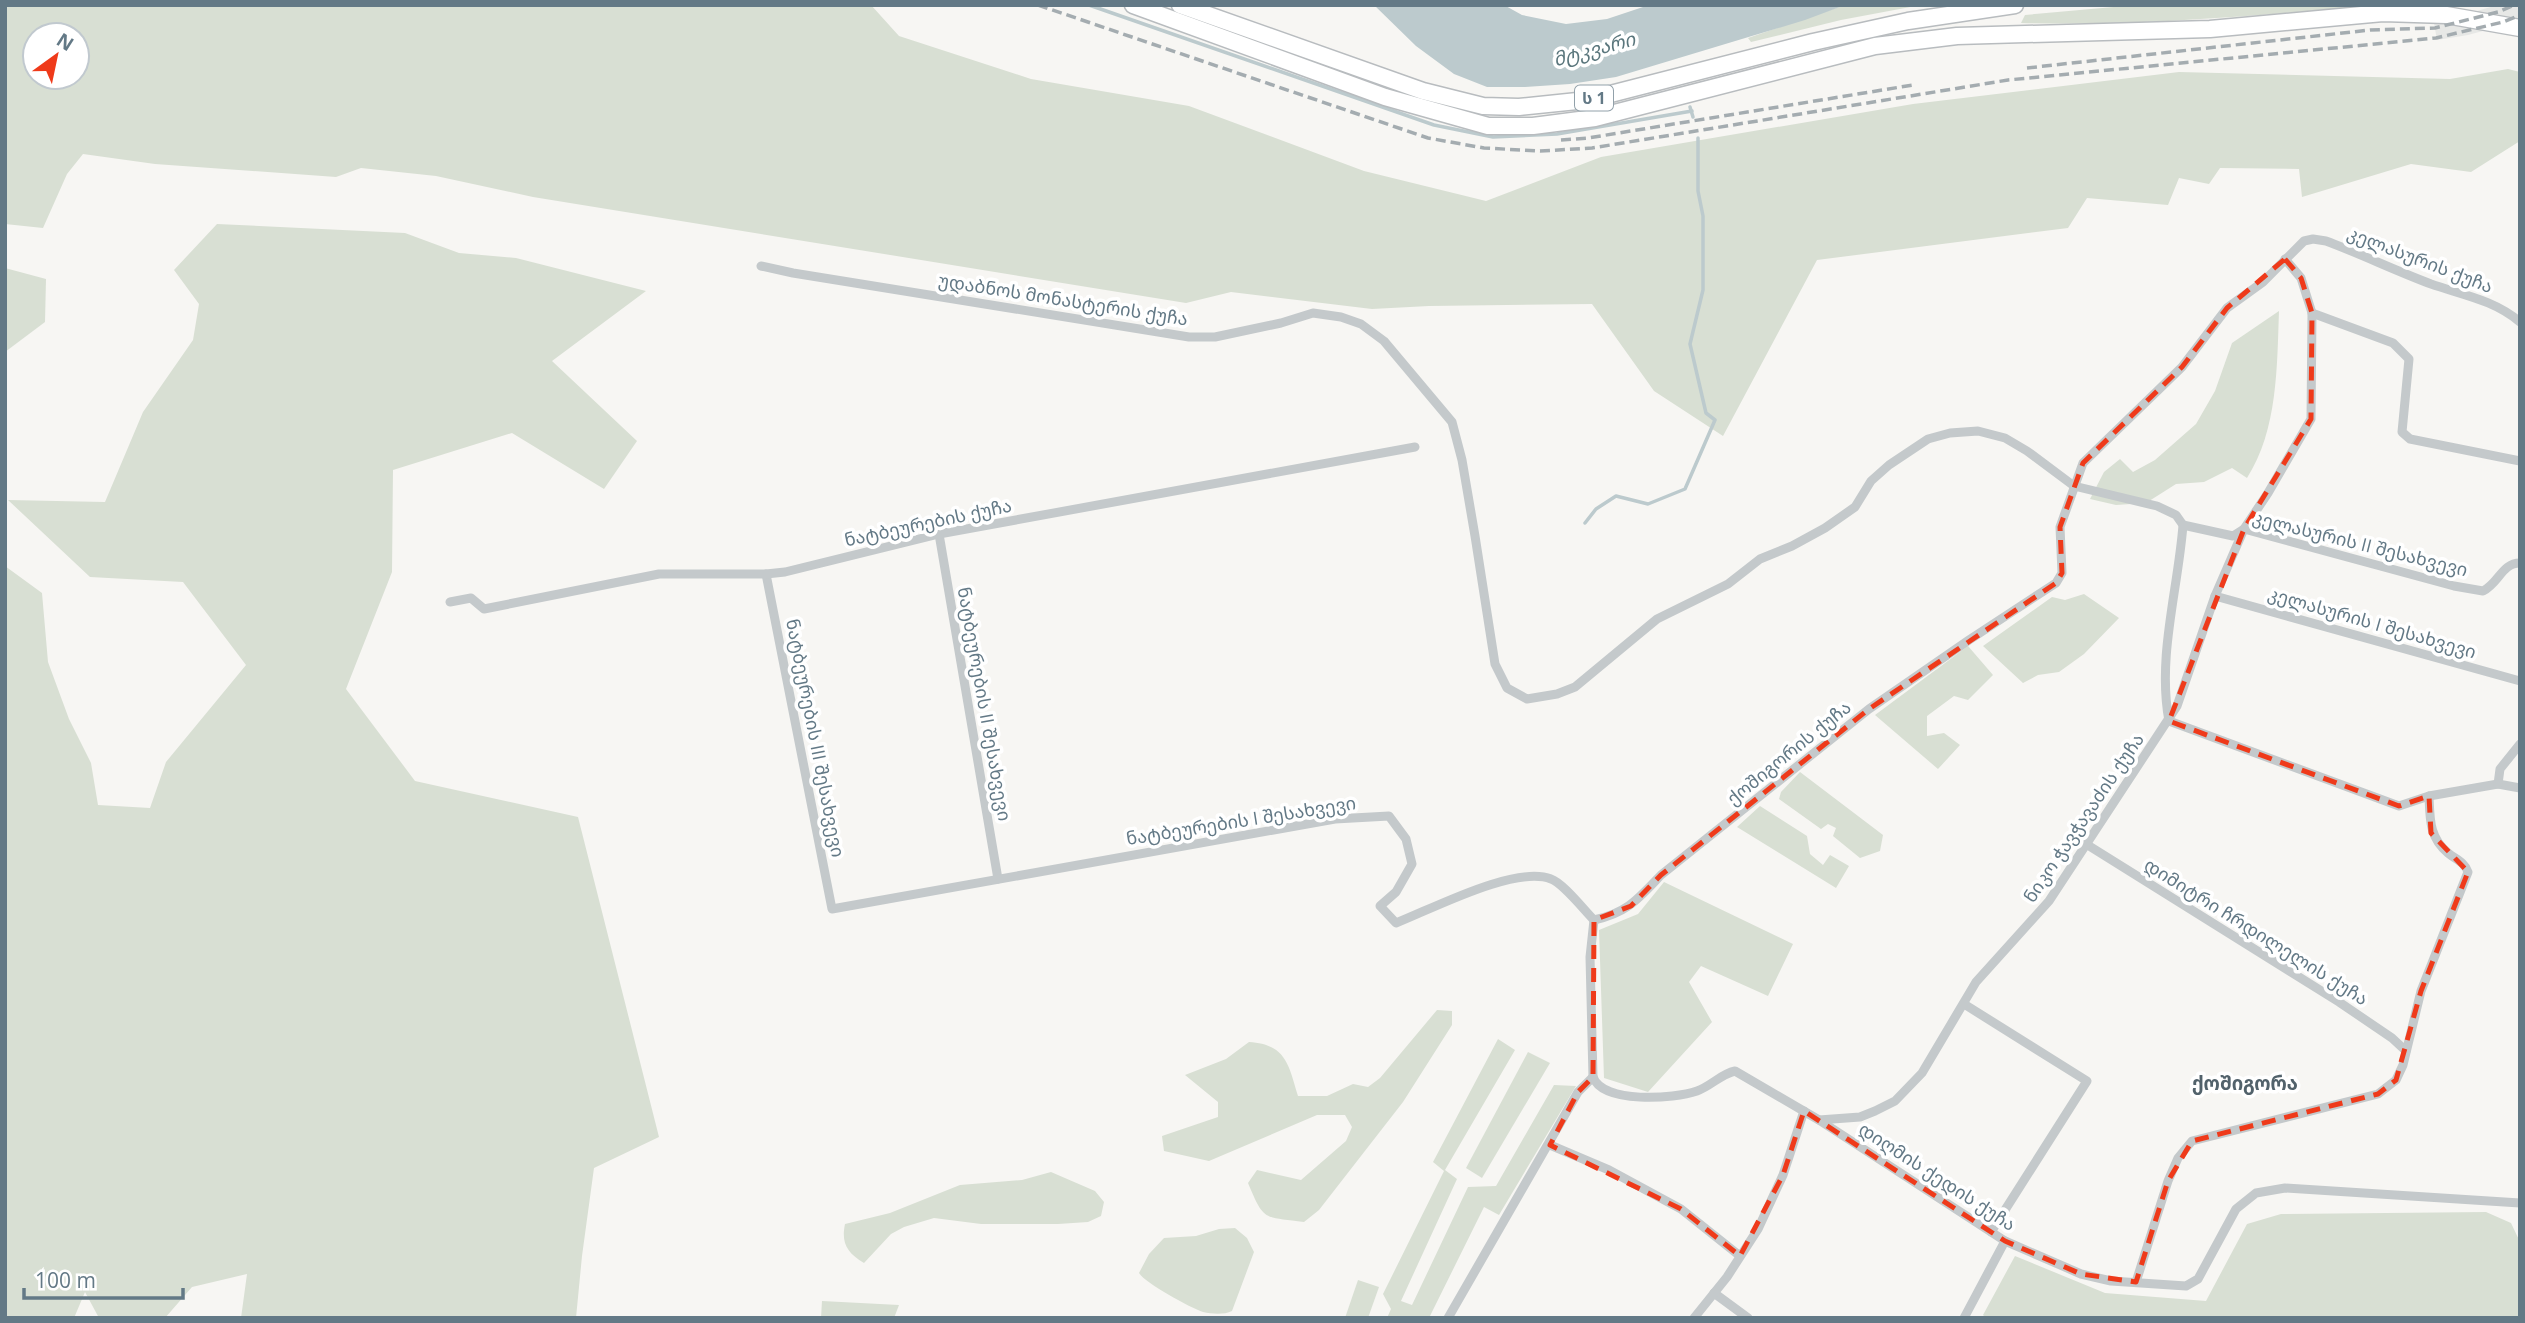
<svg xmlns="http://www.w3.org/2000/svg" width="2525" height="1323" font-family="'Open Sans','Noto Sans Georgian',sans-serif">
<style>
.built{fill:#e7e8e6}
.green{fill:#d8dfd3;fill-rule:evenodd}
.water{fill:#bccacd}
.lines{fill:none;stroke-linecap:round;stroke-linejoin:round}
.stream{stroke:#bccacd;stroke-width:3.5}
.highway-casing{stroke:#b8bcbf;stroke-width:19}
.street{stroke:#c4c9cb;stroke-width:9}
.highway{stroke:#fff;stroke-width:16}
.rail{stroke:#a4acb0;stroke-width:3.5;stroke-dasharray:10 5;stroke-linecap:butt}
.marked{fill:none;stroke:#ef3a1a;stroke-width:5;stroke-dasharray:14 9;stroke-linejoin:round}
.labels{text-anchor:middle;stroke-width:7;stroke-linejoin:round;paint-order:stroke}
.shield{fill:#fff;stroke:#92a1aa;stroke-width:2}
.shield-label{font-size:16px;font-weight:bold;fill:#637986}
.street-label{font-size:18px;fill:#637986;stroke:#fff}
.water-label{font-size:19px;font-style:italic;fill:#5a767c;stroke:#fff}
.neighbourhood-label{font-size:19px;font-weight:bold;fill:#52626b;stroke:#fff}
</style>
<rect width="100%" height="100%" fill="#f7f6f3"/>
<path class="built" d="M2498 5H2520V21L2468 35 2437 40 2434 23Z"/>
<g class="green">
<path d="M5 5H871L899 36 1031 79 1189 106 1364 171 1486 201 1601 157 1913 104 2179 72 2450 79 2508 69 2520 72V141L2471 172 2411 164 2302 197 2299 169 2220 168 2209 184 2179 178 2168 205 2087 198 2068 228 1817 260 1723 436 1654 391 1592 304 1429 306 1372 309 1231 292 1186 303 533 197 436 176 361 168 336 177 155 164 83 154 67 174 43 228 5 224ZM35 35H77V77H35Z"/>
<path d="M1845 5H1921L1841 20 1751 42 1748 38Z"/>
<path d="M2136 5H2375C2257 16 2140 26 2021 23L2025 15Z"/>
<path d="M217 224 405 233 459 253 516 258 646 291 552 361 637 441 604 489 512 433 393 470 392 572 346 689 415 781 578 817 659 1137 594 1168 582 1256 576 1318H241L247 1274 192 1287 165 1318H99L85 1292 74 1318H5V566L42 593 48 662 69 719 91 763 98 805 150 808 166 762 246 665 183 582 90 577 8 500 105 502 143 412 193 340 199 304 174 270Z"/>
<path d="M5 268 46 279 45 322 5 352Z"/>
<path d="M2279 311C2277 366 2278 430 2247 478L2232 468 2204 482 2176 484 2146 503 2116 505 2090 499 2104 472 2120 459 2133 472 2155 460 2196 424 2215 391 2232 343Z"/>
<path d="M2084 594 2119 618 2084 654 2059 672 2038 675 2023 683 1983 646 2052 597 2065 600Z"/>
<path d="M1968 646 1993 675 1968 700 1954 696 1927 716V736L1944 733 1960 745 1938 769 1875 715Z"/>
<path d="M1800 772 1883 835 1880 851 1860 858 1833 836 1836 828 1828 824 1821 829 1779 799 1781 792Z"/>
<path d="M1760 806 1807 836 1810 854 1823 865 1830 855 1849 866 1836 888 1737 827Z"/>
<path d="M1664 882 1793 944 1768 996 1701 966 1689 982 1712 1022 1648 1092 1604 1078 1599 930 1638 914Z"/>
<path d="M1437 1010 1452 1011V1025L1403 1102 1319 1210 1304 1222C1263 1217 1264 1221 1248 1183L1257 1170 1301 1180 1346 1141 1352 1127 1345 1115H1317L1209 1161 1164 1151 1162 1136 1218 1117V1102L1185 1075 1226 1059 1249 1042C1287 1044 1289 1067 1298 1096H1327L1353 1084 1368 1087 1380 1078Z"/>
<path d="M1498 1039 1515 1050 1445 1170 1457 1179 1401 1301 1412 1305 1468 1187 1496 1186 1554 1085 1576 1086 1499 1215 1484 1207 1429 1318H1387L1391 1309 1383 1294 1444 1171 1433 1162Z"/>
<path d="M1528 1052 1550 1063 1482 1178 1466 1168Z"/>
<path d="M1051 1172 1095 1191 1104 1202 1101 1216 1088 1222 1058 1224H981L934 1218 904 1227 891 1234 864 1263C847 1253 841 1243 845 1224L890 1213 960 1185 1022 1180Z"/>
<path d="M2486 1212 2511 1223 2520 1242V1318H1986L1983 1315 2015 1256 2105 1293 2206 1301 2247 1224 2281 1214Z"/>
<path d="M1235 1228 1247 1238 1254 1252 1232 1311C1224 1315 1212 1314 1203 1312 1191 1308 1145 1283 1139 1273L1149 1254 1164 1238 1196 1236 1219 1229Z"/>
<path d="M1358 1280 1379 1287 1368 1318H1345Z"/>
<path d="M822 1301 899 1305 894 1318H821Z"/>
</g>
<path class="water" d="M1374 5H1504L1522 15 1566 24 1607 19 1649 5H1845L1805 20 1616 77 1570 84 1525 87H1487L1454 74 1416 46Z"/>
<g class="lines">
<g class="stream">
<path d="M1089 5 1434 125 1493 137 1557 134 1692 111"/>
<path d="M1690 107 1693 117"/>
<path d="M1585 523 1596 509 1616 496 1648 504 1685 489 1715 420 1706 413 1690 344 1703 290V216L1698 191V138"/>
</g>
<g class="highway-casing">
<g id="highway">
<path d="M1133 5 1385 97 1488 126H1533L1595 118 1875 46 1957 36 2210 29 2383 13 2446 15 2520 28"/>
<path d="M1180 5 1423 91 1483 106 1519 107 1587 100 1813 42 1908 21 2015 5"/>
</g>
</g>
<g class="street">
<path d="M761 266 793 273 1189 337H1215L1281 323 1313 313 1341 317 1361 324 1384 341 1452 422 1462 460 1475 536 1495 664 1507 688 1527 699 1557 694 1575 687 1657 619 1728 584 1760 559 1792 546 1825 528 1855 507 1871 481 1889 465 1928 439 1950 433 1978 431 2005 438 2027 451 2074 486 2157 506 2176 515 2183 525C2178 590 2157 657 2169 721L2399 806 2429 796 2498 784 2520 788"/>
<path d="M2312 313 2393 343 2409 359 2402 432 2410 439 2520 461"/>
<path d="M2183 525 2233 536 2244 529 2454 586 2483 591C2499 583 2502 563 2520 563"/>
<path d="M939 534 998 879"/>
<path d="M766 574 832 909 1335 819 1389 816 1406 839 1412 864 1396 892 1380 906 1396 923C1432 909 1515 865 1551 879 1563 883 1584 910 1594 920"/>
<path d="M2215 596 2520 681"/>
<path d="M450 602 471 598 484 609 659 574H766L785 572 939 534 1415 447"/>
<path d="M2498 784 2500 769 2520 744"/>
<path d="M2086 844 2339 1002 2392 1038 2406 1051"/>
<path d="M1594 920C1627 913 1638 899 1661 875L1869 709 1969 640 2056 583 2062 573 2060 527 2083 463 2182 367 2227 308 2263 282 2304 241 2313 239 2326 241C2361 254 2396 271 2431 284 2463 295 2494 300 2520 322"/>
<path d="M1964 1004 2087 1081 1991 1232"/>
<path d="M1593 1077C1603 1104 1674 1099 1697 1091 1711 1086 1721 1074 1735 1071L1819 1120 2005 1241 2081 1274 2111 1281 2186 1286 2198 1279 2236 1209 2256 1193 2285 1188 2520 1203"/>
<path d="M1593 1077 1590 957 1594 920"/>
<path d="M1819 1120 1860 1117 1875 1111 1895 1101 1922 1073 1976 982 2049 901 2177 706 2215 596 2244 529 2268 493 2311 419 2312 313 2301 278 2285 259"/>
<path d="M1550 1145 1609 1170 1681 1209 1740 1256"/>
<path d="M2136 1282 2168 1181 2178 1158 2192 1141 2378 1094 2396 1080 2403 1065 2421 991 2468 872C2465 862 2455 859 2448 853 2429 837 2430 819 2429 796"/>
<path d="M1714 1293 1748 1318"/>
<path d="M1448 1318 1578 1092 1593 1077"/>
<path d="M1694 1318 1727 1277 1758 1229 1783 1175 1804 1111"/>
<path d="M1964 1318 2005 1241"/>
</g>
<use href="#highway" class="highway"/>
<g class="rail">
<path d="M1038 5 1428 138 1484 148 1540 151 1592 148 2008 80 2436 38 2503 22 2520 15"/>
<path d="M2027 68 2370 30 2435 28 2498 12 2514 5"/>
<path d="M1561 140 1588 138 1913 85"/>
</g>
</g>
<path class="marked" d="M2285 259 2301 278 2312 313 2311 419 2244 529 2169 721 2399 806 2429 796 2431 833 2468 872 2421 991 2396 1080 2378 1094 2192 1141 2168 1181 2136 1282 2081 1274 2005 1241 1804 1111 1783 1175 1740 1256 1681 1209 1550 1145 1578 1092 1593 1077 1594 920 1631 906 1661 875 1869 709 2056 583 2062 573 2060 527 2083 463 2182 367 2227 308Z"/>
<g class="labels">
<rect class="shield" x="1575" y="85.5" width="38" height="25" rx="5"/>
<g class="shield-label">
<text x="1594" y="104">ს 1</text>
</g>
<g class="street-label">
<text transform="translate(2420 260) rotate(21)" y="6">კელასურის ქუჩა</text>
<text transform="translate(1063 300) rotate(9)" y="6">უდაბნოს მონასტერის ქუჩა</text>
<text transform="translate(928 523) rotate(-12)" y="6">ნატბეურების ქუჩა</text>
<text transform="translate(2360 544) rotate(14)" y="6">კელასურის II შესახვევი</text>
<text transform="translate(2372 623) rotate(16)" y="6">კელასურის I შესახვევი</text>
<text transform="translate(984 704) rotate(80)" y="6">ნატბეურების II შესახვევი</text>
<text transform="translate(815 738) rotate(79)" y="6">ნატბეურების III შესახვევი</text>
<text transform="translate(1789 753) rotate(-39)" y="6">ქოშიგორის ქუჩა</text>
<text transform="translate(2084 818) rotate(-56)" y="6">ნიკო ჭავჭავაძის ქუჩა</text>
<text transform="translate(1241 821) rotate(-9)" y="6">ნატბეურების I შესახვევი</text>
<text transform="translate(2256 932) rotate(32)" y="6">დიმიტრი ჩრდილელის ქუჩა</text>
<text transform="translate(1937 1177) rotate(33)" y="6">დიღმის ქედის ქუჩა</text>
</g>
<g class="water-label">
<text transform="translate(1594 49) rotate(-15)" y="7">მტკვარი</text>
</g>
<g class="neighbourhood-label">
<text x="2245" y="1090">ქოშიგორა</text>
</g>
</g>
<rect width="2525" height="1323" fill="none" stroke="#637986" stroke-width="14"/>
<g transform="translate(56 56) rotate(33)"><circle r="33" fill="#ffffff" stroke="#c1c9cf" stroke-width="2"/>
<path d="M0-5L12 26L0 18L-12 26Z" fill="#ef3a1a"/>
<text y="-10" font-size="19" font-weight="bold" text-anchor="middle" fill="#637986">N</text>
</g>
<path d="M24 1288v10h159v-10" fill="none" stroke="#637986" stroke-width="3.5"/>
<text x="35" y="1288" font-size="21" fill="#637986" stroke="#ffffff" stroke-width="5" paint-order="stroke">100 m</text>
</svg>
